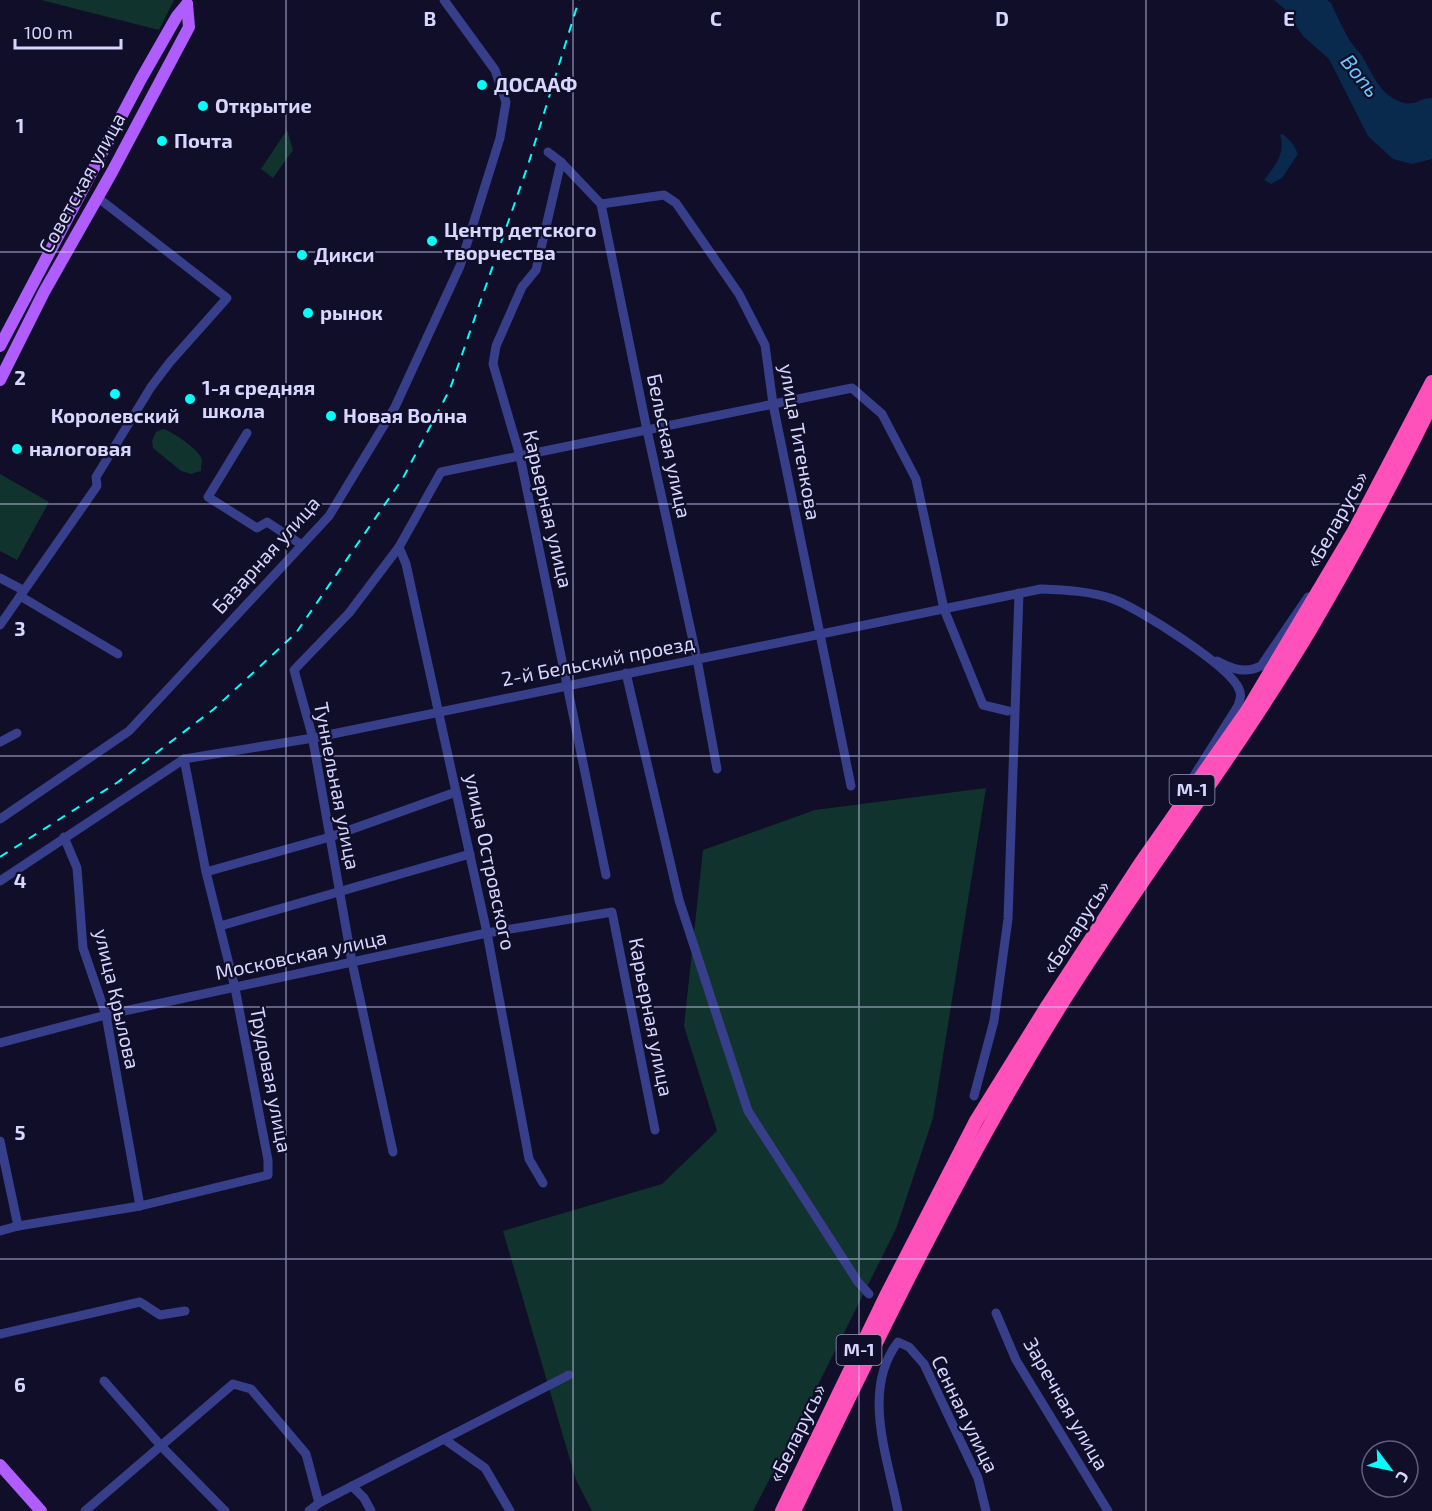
<svg xmlns="http://www.w3.org/2000/svg" width="1432" height="1511" font-family="'Exo 2',sans-serif">
<style>
.green{fill:#11332d}
.water{fill:#092a4c}
.lines{fill:none;stroke-linecap:round;stroke-linejoin:round}
.minor{stroke:#373e8a;stroke-width:9}
.major{stroke:#af5dff;stroke-width:12}
.highway{stroke:#ff51b9;stroke-width:14}
.rail{stroke:#02fffa;stroke-width:2;stroke-dasharray:9 8;stroke-linecap:butt}
.grid{fill:none;stroke:#d6d6ff;stroke-width:1.5;stroke-opacity:0.55}
.poi-dot{fill:#02fffa;stroke:#100e28;stroke-width:2}
.labels{text-anchor:middle;stroke-width:4.5;stroke-linejoin:round;paint-order:stroke}
.shield{fill:#100e28;stroke:#9b9abe;stroke-width:1.5}
.shield-label{font-size:18px;font-weight:bold;fill:#d6d6ff}
.poi-label{font-size:20px;font-weight:bold;fill:#d6d6ff;stroke:#100e28;text-anchor:start}
.street-label{font-size:20px;fill:#d6d6ff;stroke:#100e28}
.water-label{font-size:21px;font-style:italic;fill:#64caff;stroke:#100e28}
.grid-label{font-size:20px;text-anchor:middle;font-weight:bold;fill:#d6d6ff;stroke:#100e28;stroke-width:4.5;stroke-linejoin:round;paint-order:stroke}
</style>
<rect width="100%" height="100%" fill="#100e28"/>
<g class="green">
<path d="M41 0H174L159 30Z"/>
<path d="M287 130 293 150 273 178 261 169Z"/>
<path d="M163 429C172 431 201 451 202 460 202 461 201 470 201 471L191 474 181 471 153 448 152 441 156 432Z"/>
<path d="M0 474 49 502 17 560 0 551Z"/>
<path d="M986 788 933 1118 896 1229 801 1419 753 1511H592L576 1480 503 1231 662 1184 717 1131 684 1026 703 850 815 810Z"/>
</g>
<g class="water">
<path d="M1274 0H1327L1331 3C1337 16 1343 29 1350 41 1354 47 1359 51 1362 56 1373 74 1379 94 1401 102 1415 107 1419 98 1432 98V159L1412 164 1393 159 1368 136 1329 59 1303 36 1285 9Z"/>
<path d="M1283 134 1293 144 1298 154 1282 178 1271 184 1264 180C1275 166 1286 153 1280 135Z"/>
</g>
<g class="lines">
<g class="minor">
<path d="M548 152 561 162 601 204 647 430 697 659 717 769"/>
<path d="M561 162 536 270 522 287 496 346 493 364 520 456 606 875"/>
<path d="M601 204 664 195 676 203 739 294 765 345 773 404 851 786"/>
<path d="M247 433 208 497 257 528 267 522 302 545"/>
<path d="M399 547 406 564 487 933 529 1159 543 1183"/>
<path d="M0 578 23 590"/>
<path d="M20 596 118 654"/>
<path d="M0 625 97 486 96 477 151 387 170 362 227 298 97 197"/>
<path d="M1217 661C1232 669 1245 674 1261 666L1308 597"/>
<path d="M626 673 679 900 748 1111 858 1282 869 1294"/>
<path d="M0 742 17 733"/>
<path d="M0 819 129 731 329 516 395 407 460 266 500 138 506 102 495 70 444 0"/>
<path d="M64 837 77 868 83 948 106 1015 140 1206"/>
<path d="M206 872 330 837 456 792"/>
<path d="M0 881 184 759 313 738 1041 589C1065 590 1090 591 1113 599 1138 608 1230 666 1239 689 1242 695 1240 700 1238 706L1192 779"/>
<path d="M220 926 470 854"/>
<path d="M0 1043 106 1015 487 933 612 912 655 1130"/>
<path d="M974 1096 994 1021 1008 919 1019 593"/>
<path d="M0 1141 18 1226"/>
<path d="M393 1152 352 962 312 735 294 670 349 613 399 547 441 472 852 388 882 414 916 479 944 609 983 705 1008 711"/>
<path d="M0 1231 18 1226 140 1206 268 1175V1160L235 988 206 872 184 759"/>
<path d="M996 1313 1016 1360 1108 1511"/>
<path d="M0 1334 140 1302 160 1315 185 1311"/>
<path d="M104 1381 162 1447 225 1511"/>
<path d="M444 1439 485 1468 510 1511"/>
<path d="M352 1486 364 1498 371 1511"/>
<path d="M85 1511 233 1384 251 1389 306 1454 319 1503"/>
<path d="M309 1511 319 1503 569 1375"/>
<path d="M898 1511C888 1458 861 1390 898 1342L909 1347 924 1364 978 1478 986 1511"/>
</g>
<g class="major">
<path d="M0 346 141 79 177 16 187 4"/>
<path d="M0 380 44 292 112 172 189 27 187 4"/>
<path d="M0 1465 41 1511"/>
</g>
<g class="highway">
<path d="M782 1511 886 1296 976 1121 1048 1005 1140 864 1247 711 1354 531 1432 382"/>
<path d="M794 1511C875 1343 956 1175 1054 1016 1135 885 1231 762 1310 630 1353 556 1395 480 1432 403"/>
</g>
<path class="rail" d="M0 857 118 782 214 709 296 633 403 478 450 389 528 165 579 0"/>
</g>
<path class="grid" d="M286 0V1511M573 0V1511M859 0V1511M1146 0V1511M0 252H1432M0 504H1432M0 756H1432M0 1007H1432M0 1259H1432"/>
<g class="poi-dot">
<circle cx="482" cy="85" r="6"/>
<circle cx="203" cy="106" r="6"/>
<circle cx="162" cy="141" r="6"/>
<circle cx="432" cy="241" r="6"/>
<circle cx="302" cy="255" r="6"/>
<circle cx="308" cy="313" r="6"/>
<circle cx="115" cy="394" r="6"/>
<circle cx="190" cy="399" r="6"/>
<circle cx="331" cy="416" r="6"/>
<circle cx="17" cy="449" r="6"/>
</g>
<g class="labels">
<g class="shield">
<rect x="1169.5" y="775" width="45" height="30" rx="4.5"/>
<rect x="836.5" y="1335" width="45" height="30" rx="4.5"/>
</g>
<g class="shield-label">
<text x="1192" y="796">М-1</text>
<text x="859" y="1356">М-1</text>
</g>
<g class="poi-label">
<text x="494" y="92">ДОСААФ</text>
<text x="215" y="113">Открытие</text>
<text x="174" y="148">Почта</text>
<text x="444" y="237">Центр детского<tspan x="444" dy="23">творчества</tspan></text>
<text x="314" y="262">Дикси</text>
<text x="320" y="320">рынок</text>
<text x="202" y="395">1-я средняя<tspan x="202" dy="23">школа</tspan></text>
<text x="115" y="423" text-anchor="middle">Королевский</text>
<text x="343" y="423">Новая Волна</text>
<text x="29" y="456">налоговая</text>
</g>
<g class="street-label">
<text transform="translate(82 183) rotate(-61)" y="7">Советская улица</text>
<text transform="translate(800 442) rotate(80)" y="7">улица Титенкова</text>
<text transform="translate(669 446) rotate(78)" y="7">Бельская улица</text>
<text transform="translate(548 509) rotate(77)" y="7">Карьерная улица</text>
<text transform="translate(1337 519) rotate(-61)" y="7">«Беларусь»</text>
<text transform="translate(266 555) rotate(-48)" y="7">Базарная улица</text>
<text transform="translate(598 661) rotate(-11)" y="7">2-й Бельский проезд</text>
<text transform="translate(337 786) rotate(79)" y="7">Туннельная улица</text>
<text transform="translate(490 862) rotate(78)" y="7">улица Островского</text>
<text transform="translate(1076 927) rotate(-57)" y="7">«Беларусь»</text>
<text transform="translate(301 955) rotate(-12)" y="7">Московская улица</text>
<text transform="translate(117 999) rotate(77)" y="7">улица Крылова</text>
<text transform="translate(651 1017) rotate(79)" y="7">Карьерная улица</text>
<text transform="translate(271 1080) rotate(79)" y="7">Трудовая улица</text>
<text transform="translate(1066 1404) rotate(60)" y="7">Заречная улица</text>
<text transform="translate(965 1414) rotate(64)" y="7">Сенная улица</text>
<text transform="translate(797 1433) rotate(-64)" y="7">«Беларусь»</text>
</g>
<g class="water-label">
<text transform="translate(1360 76) rotate(51)" y="7">Вопь</text>
</g>
</g>
<g class="grid-label">
<text x="430" y="26">B</text>
<text x="716" y="26">C</text>
<text x="1002" y="26">D</text>
<text x="1289" y="26">E</text>
<text x="20" y="133">1</text>
<text x="20" y="385">2</text>
<text x="20" y="636">3</text>
<text x="20" y="888">4</text>
<text x="20" y="1140">5</text>
<text x="20" y="1392">6</text>
</g>
<g transform="translate(1390 1469) rotate(122)"><circle r="28" fill="#100e28" stroke="#5f5e7e" stroke-width="1.5"/>
<path d="M0-4.5L10 22L0 15L-10 22Z" fill="#02fffa"/>
<text y="-9" font-size="16" font-weight="bold" text-anchor="middle" fill="#d6d6ff">С</text>
</g>
<path d="M15 39v9h106v-9" fill="none" stroke="#d6d6ff" stroke-width="3"/>
<text x="24" y="39" font-size="18" fill="#d6d6ff" stroke="#100e28" stroke-width="4.5" paint-order="stroke">100 m</text>
</svg>
